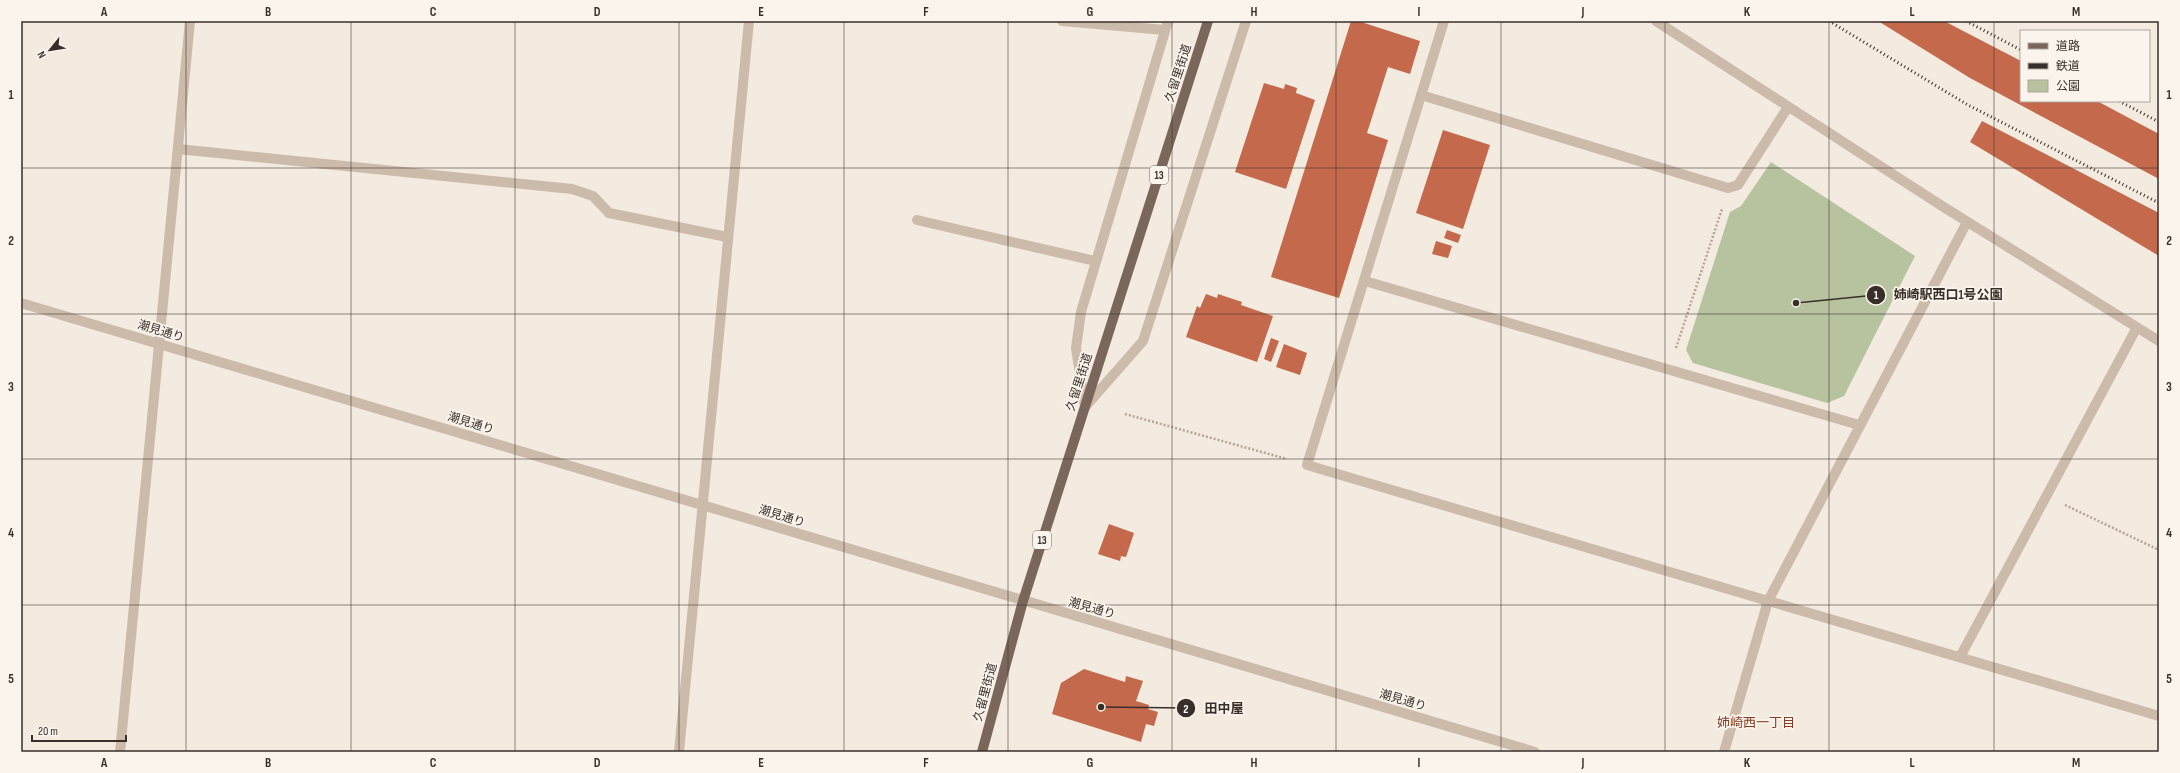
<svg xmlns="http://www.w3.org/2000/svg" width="2180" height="773" font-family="'Sofia Sans Condensed','Noto Sans JP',sans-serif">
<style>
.green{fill:#b7c29f}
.building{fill:#c5694c}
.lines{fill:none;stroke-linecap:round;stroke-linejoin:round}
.path{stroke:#b7a495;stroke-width:2.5;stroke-dasharray:2 2;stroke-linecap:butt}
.minor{stroke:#ccbaab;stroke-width:10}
.tertiary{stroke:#ccbaab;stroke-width:10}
.primary{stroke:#7b665c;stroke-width:10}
.rail{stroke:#392f2a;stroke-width:3;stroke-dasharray:1 3;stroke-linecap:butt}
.grid{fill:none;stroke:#392f2a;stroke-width:1;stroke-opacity:0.55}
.labels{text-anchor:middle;stroke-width:3.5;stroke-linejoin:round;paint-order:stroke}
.shield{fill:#faf4ec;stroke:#736a64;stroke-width:1}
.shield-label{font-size:11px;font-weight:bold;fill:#392f2a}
.street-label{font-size:12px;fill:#392f2a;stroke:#faf4ec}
.neighbourhood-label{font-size:13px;fill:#883c23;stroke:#faf4ec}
.leader{fill:none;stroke:#392f2a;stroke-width:1.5}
.callout-dot{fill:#392f2a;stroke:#faf4ec;stroke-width:1.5}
.mark-label{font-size:12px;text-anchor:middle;font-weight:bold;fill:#fff}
.callout-label{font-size:13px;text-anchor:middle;font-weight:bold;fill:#392f2a;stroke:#faf4ec;stroke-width:3.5;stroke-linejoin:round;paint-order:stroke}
.neatline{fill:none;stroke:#392f2a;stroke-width:1.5}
.grid-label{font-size:13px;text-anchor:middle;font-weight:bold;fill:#392f2a}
</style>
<rect width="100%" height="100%" fill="#f3eae0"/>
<path class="green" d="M1771 162 1915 256 1844 396 1827 403 1693 363 1686 350 1730 212 1741 206Z"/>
<g class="building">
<path d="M1351 21H1358L1420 41 1410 74 1388 67 1367 133 1388 140 1339 298 1271 277Z"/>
<path d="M1878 21H1944L2021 61V101H2097L2159 134V179L1970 78Z"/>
<path d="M1264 83 1284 89 1285 84 1297 88 1296 93 1315 100 1286 189 1235 172Z"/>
<path d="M1982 121 2159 213V256L1970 142Z"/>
<path d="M1443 130 1490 145 1463 229 1416 213Z"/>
<path d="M1447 230 1461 235 1458 243 1444 238Z"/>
<path d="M1436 241 1452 246 1448 258 1432 254Z"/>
<path d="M1206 294 1217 298 1218 294 1242 302 1241 305 1273 316 1257 362 1186 337 1197 306 1200 308Z"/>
<path d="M1271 338 1279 341 1271 362 1264 359Z"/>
<path d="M1284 344 1307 353 1300 375 1276 367Z"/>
<path d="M1109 524 1134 533 1126 557 1121 556 1120 561 1098 554Z"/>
<path d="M1084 669 1125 682 1126 676 1143 681 1136 701 1149 705 1148 709 1158 712 1154 726 1146 724 1141 742 1052 714 1061 683Z"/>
</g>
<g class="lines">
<g class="path">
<path d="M1676 348 1722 209"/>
<path d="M1125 414 1287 459"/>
<path d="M2065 505 2159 550"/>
</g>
<g class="minor">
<path d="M1444 21 1307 465 2159 716"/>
<path d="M1421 95 1728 188 1738 185 1788 107"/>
<path d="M178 149 572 189 593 196 609 213 727 237"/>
<path d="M917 220 1095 261"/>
<path d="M1365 281 1859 425"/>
<path d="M1085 407 1143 341 1246 21"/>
<path d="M1085 407 1076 348 1081 312 1168 21"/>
<path d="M1960 657 2136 329"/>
<path d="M120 752 190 21"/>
<path d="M679 752C704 508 724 264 749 21"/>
</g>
<g class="tertiary">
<path d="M1062 21 1165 30"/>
<path d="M1656 21 1942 206 2159 341"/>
<path d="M21 303 1535 752"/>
<path d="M1724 752 1768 601 1967 222"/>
</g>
<path class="primary" d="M982 752 1023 601 1208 21"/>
<g class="rail">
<path d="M1829 21 1968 105 2159 203"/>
<path d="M1966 21 2021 50"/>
<path d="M2119 101 2159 122"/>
</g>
</g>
<path class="grid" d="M186 21V752M351 21V752M515 21V752M679 21V752M844 21V752M1008 21V752M1172 21V752M1336 21V752M1501 21V752M1665 21V752M1829 21V752M1994 21V752M21 168H2159M21 314H2159M21 459H2159M21 605H2159"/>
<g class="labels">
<g class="shield">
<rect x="1150" y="166" width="18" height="18" rx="3"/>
<rect x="1033" y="531" width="18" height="18" rx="3"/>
</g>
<g class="shield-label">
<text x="1159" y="179">13</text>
<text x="1042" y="544">13</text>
</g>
<g class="street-label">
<text transform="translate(1178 73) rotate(-72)" y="4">久留里街道</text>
<text transform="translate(161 331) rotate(17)" y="4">潮見通り</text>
<text transform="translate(1079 382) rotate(-72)" y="4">久留里街道</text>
<text transform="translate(471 423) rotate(17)" y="4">潮見通り</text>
<text transform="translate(782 516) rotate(17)" y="4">潮見通り</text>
<text transform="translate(1092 608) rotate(16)" y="4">潮見通り</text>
<text transform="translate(985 692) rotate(-75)" y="4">久留里街道</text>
<text transform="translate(1403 700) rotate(16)" y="4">潮見通り</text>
</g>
<g class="neighbourhood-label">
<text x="1756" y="727">姉崎西一丁目</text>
</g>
</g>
<path class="leader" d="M1796 303L1876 295M1101 707L1186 708"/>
<g class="callout-dot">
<circle cx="1796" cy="303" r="4"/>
<circle cx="1101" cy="707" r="4"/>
<circle cx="1876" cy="295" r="10"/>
<circle cx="1186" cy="708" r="10"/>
</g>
<g class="mark-label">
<text x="1876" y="299">1</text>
<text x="1186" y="713">2</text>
</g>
<g class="callout-label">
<text x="1948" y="299">姉崎駅西口1号公園</text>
<text x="1224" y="713">田中屋</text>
</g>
<rect width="2180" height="773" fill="none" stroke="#faf4ec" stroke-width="44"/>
<rect x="2020" y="30" width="130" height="72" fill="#faf4ec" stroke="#ada59e"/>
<rect x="2028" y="43" width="20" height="6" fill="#7b665c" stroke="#ada59e"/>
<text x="2056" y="50" font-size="12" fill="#392f2a">道路</text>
<rect x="2028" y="63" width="20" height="6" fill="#392f2a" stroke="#ada59e"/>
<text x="2056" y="70" font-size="12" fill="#392f2a">鉄道</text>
<rect x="2028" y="80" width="20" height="12" fill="#b7c29f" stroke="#ada59e"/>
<text x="2056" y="90" font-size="12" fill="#392f2a">公園</text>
<g transform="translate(50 50) rotate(240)" stroke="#faf4ec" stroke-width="3" paint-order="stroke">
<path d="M0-3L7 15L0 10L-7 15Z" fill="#392f2a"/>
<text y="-6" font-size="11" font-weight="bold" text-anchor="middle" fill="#392f2a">N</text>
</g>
<path d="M32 735v6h94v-6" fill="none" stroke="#392f2a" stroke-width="2"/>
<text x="38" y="735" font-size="12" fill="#392f2a" stroke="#faf4ec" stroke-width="3" paint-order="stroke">20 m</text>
<rect x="22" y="22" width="2136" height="729" class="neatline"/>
<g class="grid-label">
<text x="104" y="16">A</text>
<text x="268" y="16">B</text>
<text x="433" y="16">C</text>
<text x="597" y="16">D</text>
<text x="761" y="16">E</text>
<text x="926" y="16">F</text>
<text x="1090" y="16">G</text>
<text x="1254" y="16">H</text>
<text x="1419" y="16">I</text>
<text x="1583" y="16">J</text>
<text x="1747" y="16">K</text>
<text x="1912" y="16">L</text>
<text x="2076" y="16">M</text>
<text x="11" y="99">1</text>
<text x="2169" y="99">1</text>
<text x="11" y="245">2</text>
<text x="2169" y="245">2</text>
<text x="11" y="391">3</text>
<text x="2169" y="391">3</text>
<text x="11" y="537">4</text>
<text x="2169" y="537">4</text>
<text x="11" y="683">5</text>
<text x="2169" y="683">5</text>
<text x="104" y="767">A</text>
<text x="268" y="767">B</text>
<text x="433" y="767">C</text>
<text x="597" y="767">D</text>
<text x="761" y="767">E</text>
<text x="926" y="767">F</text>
<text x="1090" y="767">G</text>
<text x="1254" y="767">H</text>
<text x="1419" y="767">I</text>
<text x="1583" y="767">J</text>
<text x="1747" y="767">K</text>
<text x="1912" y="767">L</text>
<text x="2076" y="767">M</text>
</g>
</svg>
